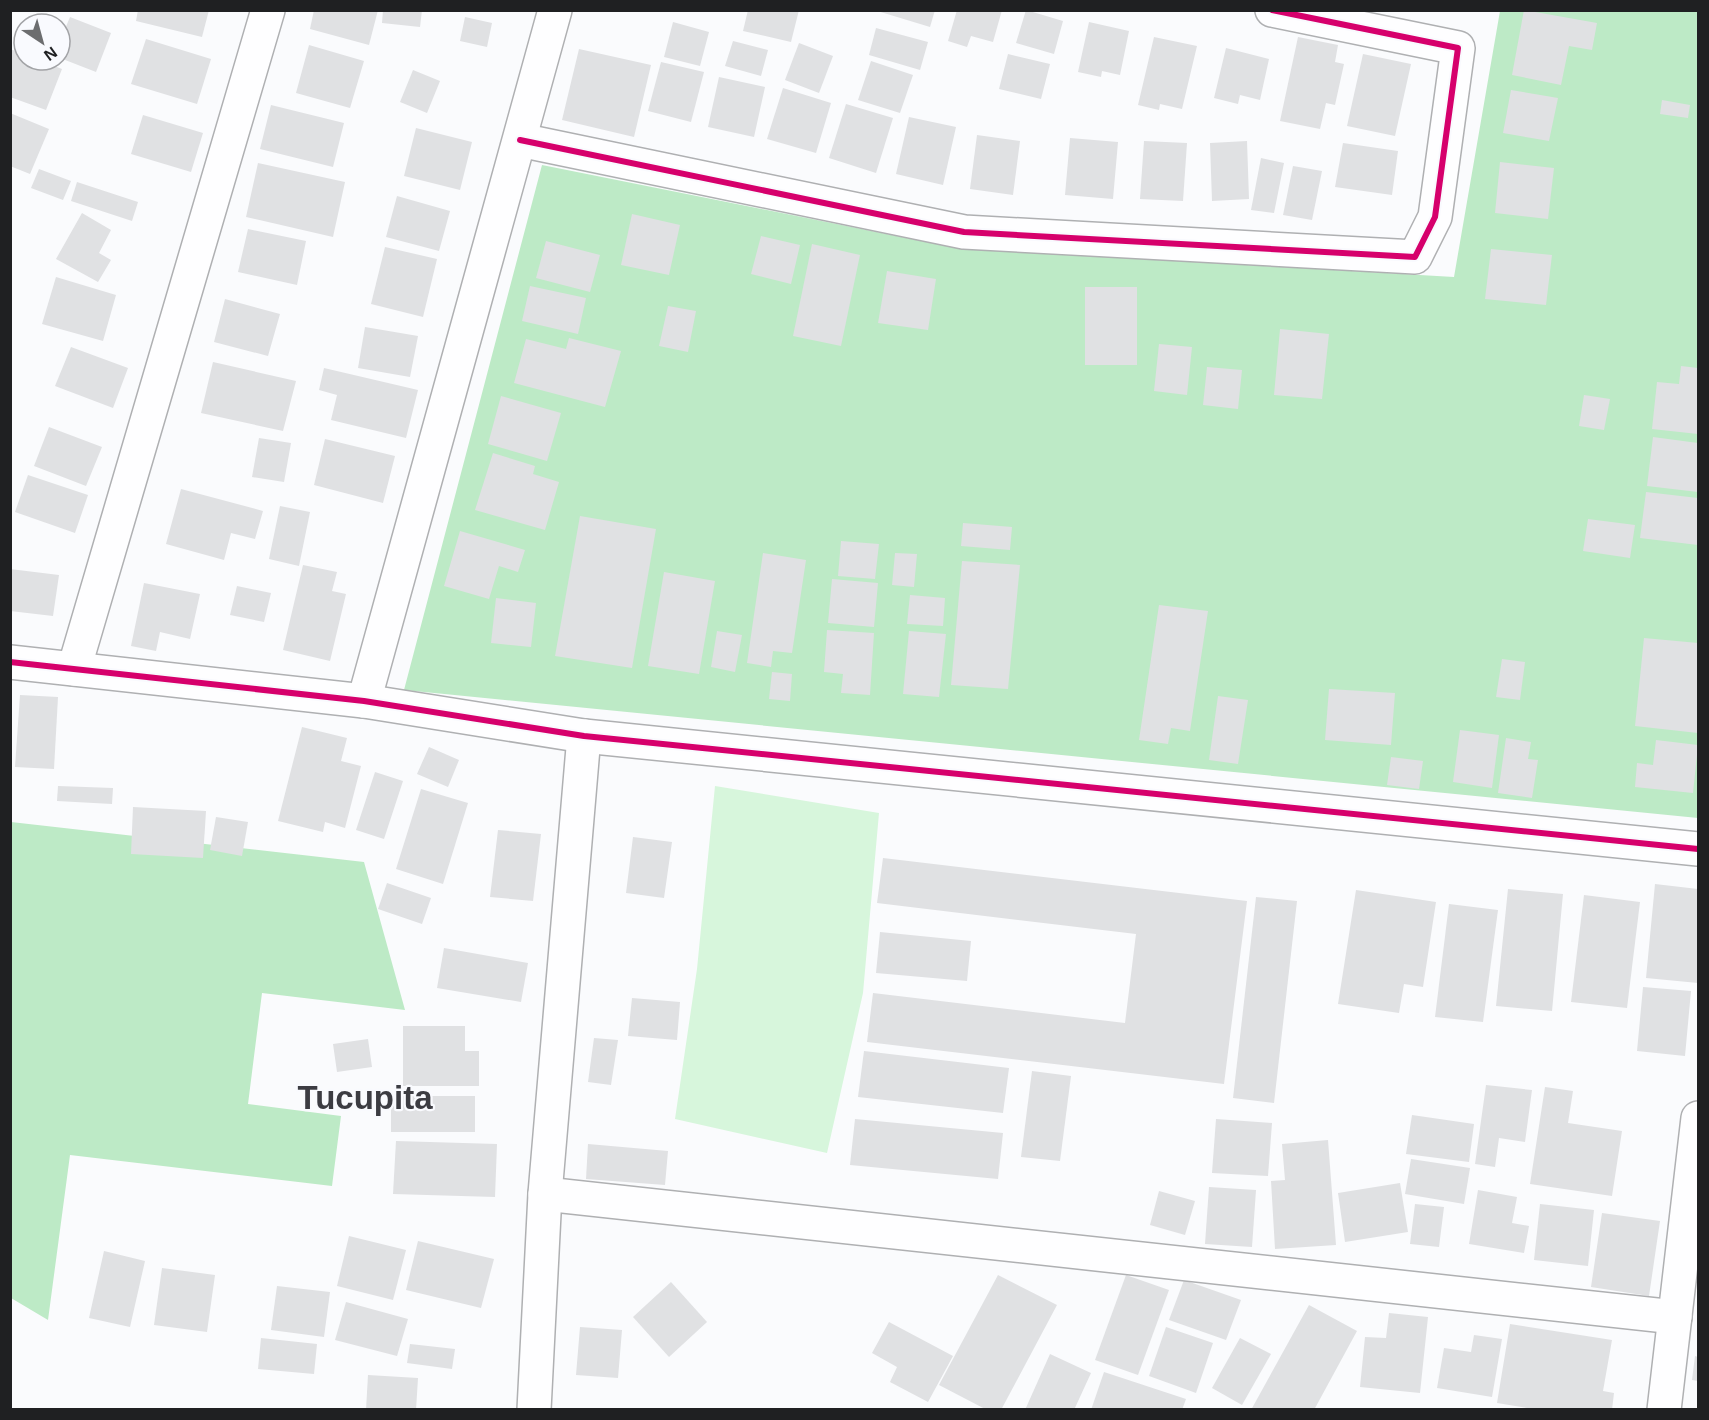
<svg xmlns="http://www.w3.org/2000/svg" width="1709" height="1420" font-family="Helvetica,sans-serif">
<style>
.green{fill:#d7f6dc}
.forest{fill:#bdeac6}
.building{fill:#e0e1e3}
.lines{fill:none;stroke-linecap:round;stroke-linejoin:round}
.minor-casing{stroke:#afb0b2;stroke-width:36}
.minor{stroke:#fefeff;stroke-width:33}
.cycleway-casing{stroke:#f9fafe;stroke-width:10}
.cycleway{stroke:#d6006c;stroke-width:6}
.labels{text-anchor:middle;stroke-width:4.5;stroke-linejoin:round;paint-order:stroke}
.town-label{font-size:33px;font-weight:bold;fill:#3c3c42;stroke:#f9fafe}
</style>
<rect width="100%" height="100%" fill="#fafbfd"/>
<path class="green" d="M715 786 879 813 863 993 827 1153 675 1119 697 969Z"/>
<g class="forest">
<path d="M1500 11H1698V818L404 690 542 165 956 248 1454 277Z"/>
<path d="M11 822 364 862 405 1010 262 993 248 1104 341 1116 332 1186 70 1155 48 1320 11 1298Z"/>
</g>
<g class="building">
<path d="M138 10H209L202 37 136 21Z"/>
<path d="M314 10H378L369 45 310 29Z"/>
<path d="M383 10H422L420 27 382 23Z"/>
<path d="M748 10H799L791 42 743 31Z"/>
<path d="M874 10H935L930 27Z"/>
<path d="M957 10H1002L993 42 971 36 967 47 948 41Z"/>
<path d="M1026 10 1063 21 1054 54 1016 43Z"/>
<path d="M1524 10 1597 23 1592 50 1569 46 1561 85 1512 75Z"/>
<path d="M70 17 111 33 96 72 60 58V41Z"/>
<path d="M465 17 492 23 487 47 460 41Z"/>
<path d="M673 22 709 32 700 66 664 57Z"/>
<path d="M1089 22 1129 31 1120 75 1102 71 1101 77 1078 72Z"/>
<path d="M876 28 928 42 920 70 869 55Z"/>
<path d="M1154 37 1197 46 1182 109 1160 104 1159 110 1138 105Z"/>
<path d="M1298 37 1338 45 1335 62 1344 64 1335 105 1326 103 1320 129 1280 121Z"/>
<path d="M146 39 211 59 197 104 131 84Z"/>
<path d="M733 41 768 50 761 76 725 66Z"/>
<path d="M799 43 833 56 819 93 785 80Z"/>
<path d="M309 45 364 61 350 108 296 93Z"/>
<path d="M1226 48 1269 59 1260 100 1240 95 1238 104 1214 98Z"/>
<path d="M10 49 24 54V60H39L62 69 46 110 10 97Z"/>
<path d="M579 49 651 65 634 137 562 120Z"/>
<path d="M1008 54 1050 64 1041 99 999 89Z"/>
<path d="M1363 54 1411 64 1395 136 1347 126Z"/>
<path d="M871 61 913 75 900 113 858 100Z"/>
<path d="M661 62 704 72 691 122 648 111Z"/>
<path d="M413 70 440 81 427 113 400 102Z"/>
<path d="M719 77 765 87 754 137 708 127Z"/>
<path d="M783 88 831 103 816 153 767 139Z"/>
<path d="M1511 90 1558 98 1549 141 1503 133Z"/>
<path d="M1662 100 1690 105 1688 118 1660 114Z"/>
<path d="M846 104 893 118 876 173 829 158Z"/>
<path d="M271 105 344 123 333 167 260 149Z"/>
<path d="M10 113 49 129 30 174 10 166Z"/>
<path d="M143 115 203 133 191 172 131 154Z"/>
<path d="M909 117 956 127 943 185 896 174Z"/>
<path d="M416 128 472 142 460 190 404 176Z"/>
<path d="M977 135 1020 141 1013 195 970 189Z"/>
<path d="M1070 138 1118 142 1113 199 1065 195Z"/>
<path d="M1144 141 1187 143 1183 201 1140 199Z"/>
<path d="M1247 141 1249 199 1212 201 1210 143Z"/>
<path d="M1343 143 1398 151 1392 195 1335 187Z"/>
<path d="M1261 158 1284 163 1274 213 1251 210Z"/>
<path d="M1500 162 1554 168 1548 219 1495 213Z"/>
<path d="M258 163 345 182 333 237 246 217Z"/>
<path d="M1293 166 1322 171 1312 220 1283 215Z"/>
<path d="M39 169 71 181 63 200 31 188Z"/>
<path d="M77 182 138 202 132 221 71 201Z"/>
<path d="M397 196 450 211 439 251 386 237Z"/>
<path d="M82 213 111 230 99 253 111 260 98 282 56 259Z"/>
<path d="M632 214 680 225 669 275 621 265Z"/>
<path d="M248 229 306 241 297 285 238 272Z"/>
<path d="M761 236 800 245 791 284 751 274Z"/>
<path d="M546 241 600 255 590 292 536 278Z"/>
<path d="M812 244 860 255 841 346 793 336Z"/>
<path d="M385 247 437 259 423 317 371 304Z"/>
<path d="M1491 249 1552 255 1546 305 1485 299Z"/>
<path d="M887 271 936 279 928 330 878 323Z"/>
<path d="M56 277 116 295 103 341 42 324Z"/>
<path d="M530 286 586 298 578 334 522 321Z"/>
<rect x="1085" y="287" width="52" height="78"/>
<path d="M225 299 280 314 268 356 214 342Z"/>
<path d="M668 306 696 311 688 352 659 346Z"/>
<path d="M365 327 418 336 410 377 358 368Z"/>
<path d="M1280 329 1329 334 1322 399 1274 395Z"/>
<path d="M569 338 621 351 605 407 514 383 526 339 566 349Z"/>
<path d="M1159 344 1192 347 1187 395 1154 391Z"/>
<path d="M71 347 128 368 113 408 55 386Z"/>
<path d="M213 362 296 381 283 431 201 413Z"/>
<path d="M1681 366 1698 368V434L1652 429 1657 382 1679 384Z"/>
<path d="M1207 367 1242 370 1238 409 1203 405Z"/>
<path d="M324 368 418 390 406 438 331 420 337 395 319 390Z"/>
<path d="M1584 395 1610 399 1604 430 1579 426Z"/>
<path d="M501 396 561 413 547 461 488 444Z"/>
<path d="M49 427 102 447 86 486 34 466Z"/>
<path d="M1653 437 1698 443V492L1647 486Z"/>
<path d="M259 438 291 443 284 482 252 477Z"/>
<path d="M325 439 395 456 383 503 314 485Z"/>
<path d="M493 453 535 466 533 474 559 482 545 530 475 510Z"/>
<path d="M28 475 88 495 75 533 15 512Z"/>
<path d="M181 489 263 511 255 539 231 533 224 560 166 544Z"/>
<path d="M1646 492 1698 498V545L1640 538Z"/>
<path d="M280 506 310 512 299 566 269 559Z"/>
<path d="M580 516 656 529 632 668 555 656Z"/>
<path d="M1588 519 1635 525 1630 558 1583 551Z"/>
<path d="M963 523 1012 527 1010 550 961 546Z"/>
<path d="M460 531 525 550 518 572 499 566 489 599 444 586Z"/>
<path d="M841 541 879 544 875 579 838 576Z"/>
<path d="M763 553 806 560 792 653 773 651 771 667 747 663Z"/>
<path d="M895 553 917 554 914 587 892 585Z"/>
<path d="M962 561 1020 565 1008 689 951 685Z"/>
<path d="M303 565 337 572 332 591 346 594 330 661 283 650Z"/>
<path d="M10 569 59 575 53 616 10 611Z"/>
<path d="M664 572 715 581 699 674 648 666Z"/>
<path d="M832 579 878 583 874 627 828 623Z"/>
<path d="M144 583 200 594 190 639 160 632 156 651 131 646Z"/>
<path d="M237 586 271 593 264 622 230 615Z"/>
<path d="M910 595 945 598 943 626 907 624Z"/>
<path d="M496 598 536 603 531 647 491 643Z"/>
<path d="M1159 605 1208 611 1190 731 1171 728 1168 744 1139 740Z"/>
<path d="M827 630 874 633 870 695 841 693 843 674 824 672Z"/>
<path d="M717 631 742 635 735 672 711 667Z"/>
<path d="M909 631 946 634 939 697 903 694Z"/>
<path d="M1644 638 1698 643V733L1635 726Z"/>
<path d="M1502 659 1525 662 1520 700 1496 697Z"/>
<path d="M772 672 792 674 790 701 769 699Z"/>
<path d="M1329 689 1395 693 1391 745 1325 740Z"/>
<path d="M20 695 58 697 54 769 15 767Z"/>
<path d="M1218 696 1248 700 1238 764 1209 760Z"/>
<path d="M302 727 347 738 341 761 361 766 345 828 325 822 323 832 278 821Z"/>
<path d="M1460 730 1499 735 1492 788 1453 782Z"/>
<path d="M1506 738 1531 742 1528 759 1538 760 1532 798 1498 793Z"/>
<path d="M1656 740 1698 745 1693 793 1635 787 1637 763 1653 765Z"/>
<path d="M429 747 459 760 448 787 417 774Z"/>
<path d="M1391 757 1423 761 1419 789 1387 785Z"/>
<path d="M375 772 403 781 384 839 356 830Z"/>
<path d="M58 786 113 788 112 804 57 801Z"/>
<path d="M421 789 468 803 443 884 396 869Z"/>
<path d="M133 807 206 811 203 858 131 854Z"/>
<path d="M216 817 248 822 242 856 210 850Z"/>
<path d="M498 830 541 834 533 901 490 897Z"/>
<path d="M633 837 672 842 664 898 626 893Z"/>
<path d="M883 858 1247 901 1224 1084 867 1042 873 993 1125 1023 1136 934 877 903Z"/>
<path d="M387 883 431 898 422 924 378 909Z"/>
<path d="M1655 884 1698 889V983L1646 978Z"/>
<path d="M1508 889 1563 894 1552 1011 1496 1006Z"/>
<path d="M1356 890 1436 902 1423 987 1404 984 1399 1013 1338 1004Z"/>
<path d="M1584 895 1640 902 1627 1008 1571 1002Z"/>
<path d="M1256 897 1297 901 1274 1103 1233 1098Z"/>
<path d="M1449 904 1498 910 1483 1022 1435 1017Z"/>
<path d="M880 932 971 941 967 981 876 973Z"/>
<path d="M444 948 528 963 521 1002 437 988Z"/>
<path d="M1643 987 1691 991 1685 1056 1637 1051Z"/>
<path d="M632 998 680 1002 677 1040 628 1036Z"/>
<path d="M403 1026H465V1051H479V1086H403Z"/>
<path d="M594 1038 618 1040 611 1085 588 1082Z"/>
<path d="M368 1039 372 1067 337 1072 333 1044Z"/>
<path d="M864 1051 1009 1068 1003 1113 858 1097Z"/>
<path d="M1032 1071 1071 1076 1060 1161 1021 1157Z"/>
<path d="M1486 1085 1532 1090 1525 1142 1499 1138 1495 1167 1475 1164Z"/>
<path d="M1545 1087 1573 1091 1568 1123 1622 1131 1612 1196 1530 1184Z"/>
<rect x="391" y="1096" width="84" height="36"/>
<path d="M1412 1115 1474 1124 1469 1162 1406 1154Z"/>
<path d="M855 1119 1003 1133 998 1179 850 1165Z"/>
<path d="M1216 1119 1272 1123 1268 1176 1212 1173Z"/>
<path d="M1328 1140 1336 1245 1275 1249 1271 1181 1285 1180 1282 1144Z"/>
<path d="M396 1141 497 1144 495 1197 393 1194Z"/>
<path d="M588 1144 668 1151 665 1185 586 1179Z"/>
<path d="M1411 1159 1470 1168 1464 1204 1405 1194Z"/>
<path d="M1400 1183 1408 1232 1345 1242 1338 1193Z"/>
<path d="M1209 1187 1256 1190 1252 1247 1205 1244Z"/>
<path d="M1478 1190 1517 1197 1512 1223 1529 1226 1524 1253 1469 1244Z"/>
<path d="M1159 1191 1195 1201 1185 1235 1150 1225Z"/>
<path d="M1415 1204 1444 1207 1439 1247 1410 1244Z"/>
<path d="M1540 1204 1594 1210 1588 1266 1534 1260Z"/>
<path d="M1602 1213 1660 1221 1649 1296 1591 1287Z"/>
<path d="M349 1236 406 1250 393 1300 337 1286Z"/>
<path d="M418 1241 494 1259 481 1308 406 1290Z"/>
<path d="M104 1251 145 1261 130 1327 89 1318Z"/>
<path d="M162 1268 215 1275 207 1332 154 1325Z"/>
<path d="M998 1275 1057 1305 1001 1410H987L939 1385Z"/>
<path d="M1126 1275 1169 1290 1138 1375 1095 1360Z"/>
<path d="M1184 1280 1241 1300 1226 1340 1169 1320Z"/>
<path d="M671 1282 707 1322 669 1357 633 1317Z"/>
<path d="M277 1286 330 1292 324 1337 271 1330Z"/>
<path d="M346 1302 408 1319 397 1356 335 1340Z"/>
<path d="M1309 1305 1357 1331 1314 1410H1251Z"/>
<path d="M1389 1313 1428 1317 1420 1393 1360 1387 1365 1337 1386 1338Z"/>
<path d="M889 1322 953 1356 928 1402 890 1382 897 1367 872 1353Z"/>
<path d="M1510 1324 1612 1340 1603 1391 1614 1393 1612 1410H1539L1497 1403Z"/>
<path d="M580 1327 622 1330 618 1378 576 1375Z"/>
<path d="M1166 1327 1213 1343 1196 1393 1149 1376Z"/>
<path d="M1474 1335 1502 1339 1492 1397 1437 1388 1444 1348 1471 1352Z"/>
<path d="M261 1338 317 1344 314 1374 258 1369Z"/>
<path d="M1240 1338 1271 1354 1242 1405 1212 1388Z"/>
<path d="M410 1344 455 1349 452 1369 407 1363Z"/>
<path d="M1050 1354 1091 1373 1074 1410H1025Z"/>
<path d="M1695 1356 1698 1357V1381L1692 1380Z"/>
<path d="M1104 1372 1186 1399 1182 1410H1091Z"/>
<path d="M368 1375 418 1378 416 1410H366Z"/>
</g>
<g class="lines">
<g class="minor-casing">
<g id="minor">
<path d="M520 140 964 232 1415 257 1435 217 1458 48 1272 10"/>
<path d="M10 662 364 701 584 736 1698 849"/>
<path d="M74 669 268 10"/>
<path d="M364 701 555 10"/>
<path d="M545 1194 1675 1317"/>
<path d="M534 1410 545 1194 584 736"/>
<path d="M1664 1410 1698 1118"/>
</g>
</g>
<use href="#minor" class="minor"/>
<g class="cycleway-casing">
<g id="cycleway">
<path d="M520 140 964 232 1415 257 1435 217 1458 48 1272 10"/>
<path d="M10 662 364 701 584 736 1698 849"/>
</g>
</g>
<use href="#cycleway" class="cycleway"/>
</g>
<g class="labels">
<g class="town-label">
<text x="365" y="1109">Tucupita</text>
</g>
</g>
<rect width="1709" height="1420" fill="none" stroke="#1f2022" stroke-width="24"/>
<g transform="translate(42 42) rotate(144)"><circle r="28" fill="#f9fafe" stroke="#a2a3a6" stroke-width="1.5"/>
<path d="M0-4.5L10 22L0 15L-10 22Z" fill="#6c6d6f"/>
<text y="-9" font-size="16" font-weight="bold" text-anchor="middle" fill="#1f2022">N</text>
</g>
</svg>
